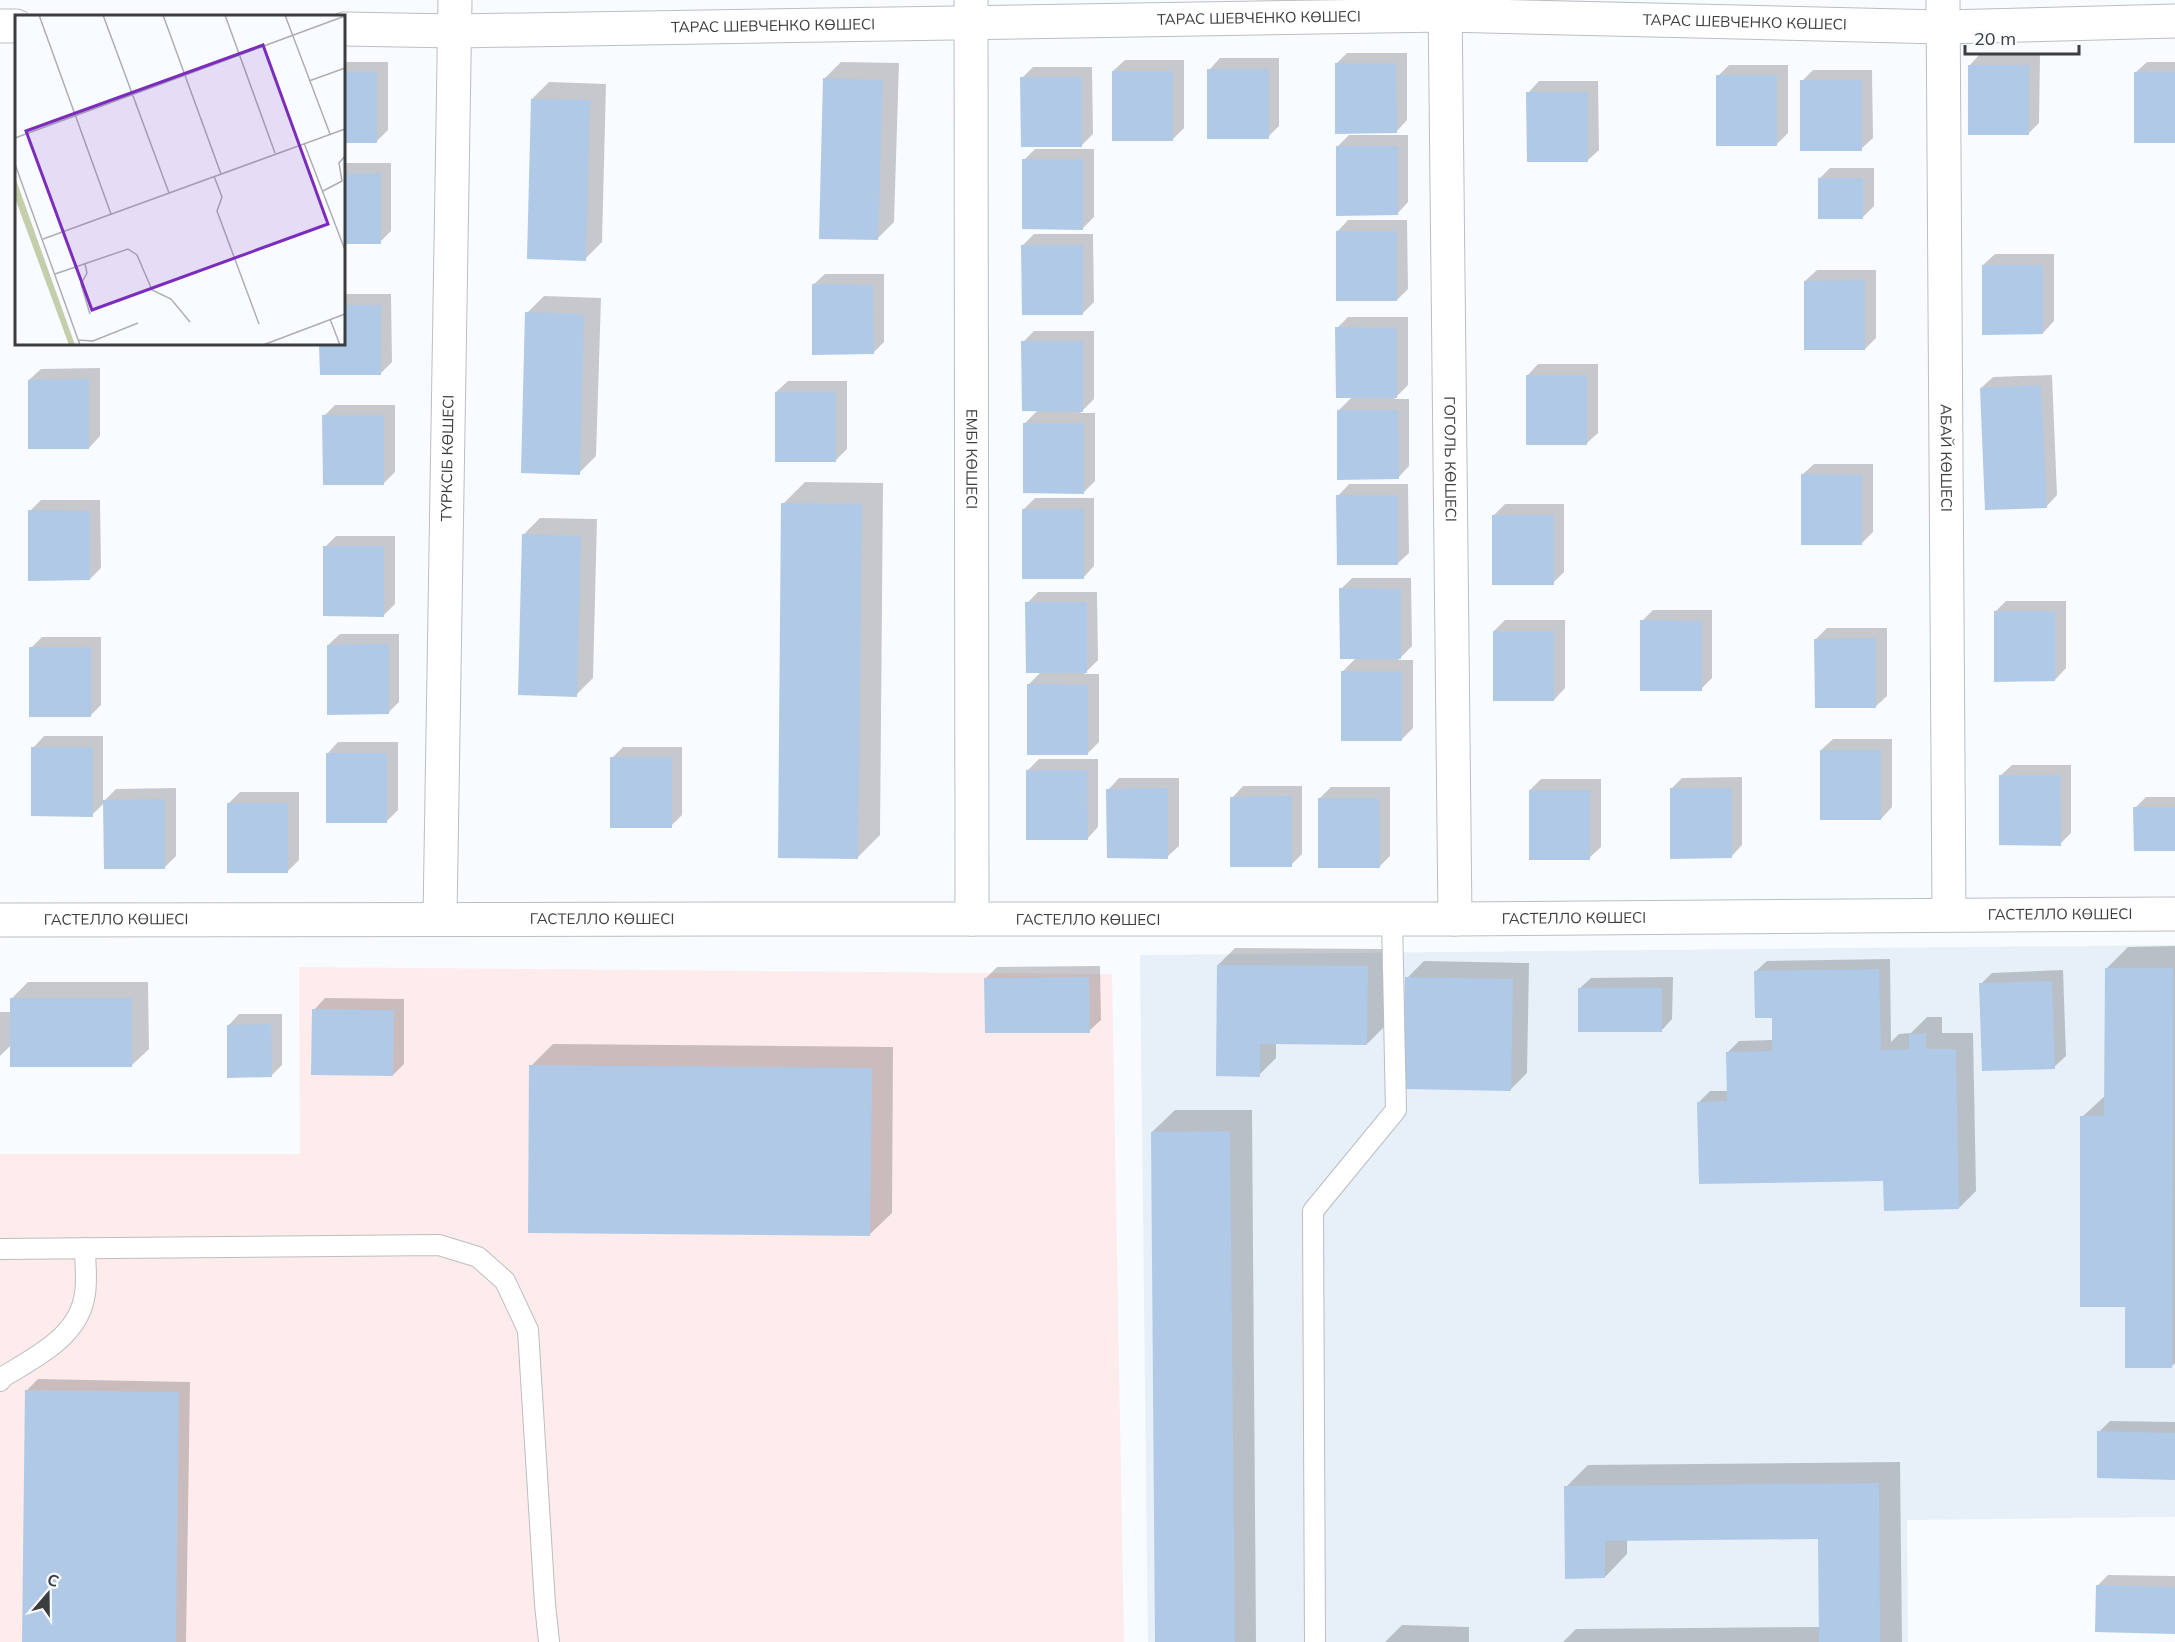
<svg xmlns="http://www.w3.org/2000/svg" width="2175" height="1642" font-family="Mulish,sans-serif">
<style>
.built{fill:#e7eff9}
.industrial{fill:#fdeceb}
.shadow{fill:#0003}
.building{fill:#afc9e7}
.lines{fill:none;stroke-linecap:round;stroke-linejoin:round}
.service-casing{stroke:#bbbec2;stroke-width:22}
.minor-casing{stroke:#bbbec2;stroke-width:35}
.tertiary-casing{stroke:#bbbec2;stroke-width:35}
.service{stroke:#fff;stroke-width:20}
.minor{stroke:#fff;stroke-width:33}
.tertiary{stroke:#fff;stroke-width:33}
.labels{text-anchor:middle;stroke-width:5;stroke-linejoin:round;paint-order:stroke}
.street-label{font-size:15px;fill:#3c3d3e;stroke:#f8fbff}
.inset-road{fill:none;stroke:#adafb2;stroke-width:1.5}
.view{fill:#7b2cbf;fill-opacity:0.15;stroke:#7b2cbf;stroke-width:3}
.inset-edge{fill:none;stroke:#3c3d3e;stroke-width:3}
</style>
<rect width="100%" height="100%" fill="#f8fbff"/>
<path class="built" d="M2175 945V1517L1907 1520 1908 1642H1148L1140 955Z"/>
<path class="industrial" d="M299 967 1112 974 1124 1642H0V1154H300Z"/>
<g class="shadow">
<path d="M1347 53H1407V120L1396 132 1336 64Z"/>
<path d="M1980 54 2040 55 2039 123 2028 134 1969 66Z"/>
<path d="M1220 58H1279V126L1268 137 1209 70Z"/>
<path d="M1125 60H1184V128L1173 139 1113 71Z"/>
<path d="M344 62H388V130L377 141H344Z"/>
<path d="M841 62 899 63 894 222 877 239 824 79Z"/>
<path d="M2147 62H2175V141L2135 73Z"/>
<path d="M1729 65H1788V133L1777 144 1718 76Z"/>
<path d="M1033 67H1092L1093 134 1082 145 1022 78Z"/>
<path d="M1813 70H1872L1873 138 1861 149 1802 81Z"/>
<path d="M1539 81H1598L1599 150 1587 161 1528 93Z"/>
<path d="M549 82 606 84 602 242 585 259 532 99Z"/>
<path d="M1349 135H1408V202L1397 214 1338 146Z"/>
<path d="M1035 149H1094V217L1083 228 1024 160Z"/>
<path d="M344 163H391V231L380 242H344Z"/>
<path d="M1830 168H1874V206L1863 217 1819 179Z"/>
<path d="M1348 220H1407L1408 289 1397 300 1337 232Z"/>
<path d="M1034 234H1093L1094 302 1082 314 1023 245Z"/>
<path d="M1995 254H2054V321L2043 333 1983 265Z"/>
<path d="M1817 270H1876V338L1865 349 1805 281Z"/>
<path d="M825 274H884V342L873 353 813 285Z"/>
<path d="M344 294H391L392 362 380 374H321V344H344Z"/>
<path d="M544 296 601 298 596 456 579 473 527 313Z"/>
<path d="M1348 317H1408V385L1394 399H1409V466L1398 478 1339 410 1353 396 1337 328Z"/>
<path d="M1034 331H1094V399L1080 413H1095V481L1084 492 1024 424 1038 410 1023 342Z"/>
<path d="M1538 364H1598V433L1586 444 1527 376Z"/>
<path d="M100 368V436L89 448 29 380 41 369Z"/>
<path d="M2052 375 2057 495 2046 507 1981 388 1993 377Z"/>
<path d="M788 381H847V449L836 460 776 392Z"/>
<path d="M335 405H395V472L384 483 324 416Z"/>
<path d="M1814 464H1873V532L1862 543 1802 475Z"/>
<path d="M805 482 883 483 880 835 858 857 783 504Z"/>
<path d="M1349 484H1408L1409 553 1397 564 1338 496Z"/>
<path d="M1035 498H1094V566L1083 578 1024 509Z"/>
<path d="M41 500H100L101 568 90 579 30 511Z"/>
<path d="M1505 504H1564V572L1553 583 1494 515Z"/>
<path d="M540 518 597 519 593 678 576 695 523 535Z"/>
<path d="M336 536H395V604L384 615 325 547Z"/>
<path d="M1352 578H1411L1412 646 1398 660H1413V728L1402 739 1343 671 1357 657 1341 589Z"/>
<path d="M1038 592H1097L1098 660 1084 674H1099V742L1088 753 1028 685 1042 671 1027 603Z"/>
<path d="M2006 601H2066V668L2055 680 1995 612Z"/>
<path d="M1653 610H1712V678L1701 689 1642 621Z"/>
<path d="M1505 620H1565V688L1554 700 1494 631Z"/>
<path d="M1827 628H1887V696L1875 707 1816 639Z"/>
<path d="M340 634H399V702L388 713 328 645Z"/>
<path d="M42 637H101V705L90 716 31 648Z"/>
<path d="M44 736H103V802L116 789 176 788V856L164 868 105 802 92 815 33 748Z"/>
<path d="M1833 739H1892V807L1881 819 1821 750Z"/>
<path d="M338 742H398V810L386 822 327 754Z"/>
<path d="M623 747H682V815L671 826 612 758Z"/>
<path d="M1039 759H1098V827L1087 839 1028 770Z"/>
<path d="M2012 765H2071V833L2060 844 2000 776Z"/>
<path d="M1742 777V845L1731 857 1671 789 1682 778Z"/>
<path d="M1119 778H1179V846L1167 857 1108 790Z"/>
<path d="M1541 779H1601V847L1589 858 1530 790Z"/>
<path d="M1243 786H1302V854L1291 865 1232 798Z"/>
<path d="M1331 787H1390V856L1379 867 1320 798Z"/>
<path d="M240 792H299V860L288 871 229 803Z"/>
<path d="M2146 797H2175V849L2135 808Z"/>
<path d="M2175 946V1363L2171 1367 2126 1305 2082 1117 2106 1095V969L2128 947Z"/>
<path d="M1235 948 1384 949V1027L1367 1044 1276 1043V1058L1259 1075 1218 965Z"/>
<path d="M1890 959 1891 1042 1899 1034 1911 1033 1927 1017H1942V1033H1973L1976 1191 1959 1208 1699 1102 1710 1091H1728V1052L1739 1041 1773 1040V1017L1755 972 1767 961Z"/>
<path d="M1424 961 1529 963 1527 1073 1510 1090 1407 978Z"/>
<path d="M1100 966 1101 1020 1089 1031 986 978 997 967Z"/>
<path d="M2063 970 2066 1056 2054 1067 1981 984 1992 973Z"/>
<path d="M1673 977 1672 1019 1661 1031 1579 989 1591 978Z"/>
<path d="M28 982H148L149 1049 132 1065 11 1045 0 1056V1012H11V999Z"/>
<path d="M325 998 404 999V1064L393 1075 314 1010Z"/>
<path d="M239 1014H282V1065L271 1076 228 1026Z"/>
<path d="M553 1044 893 1047 892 1213 869 1235 531 1066Z"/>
<path d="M1175 1110H1252L1256 1642H1157L1152 1132Z"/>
<path d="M38 1379 190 1382 186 1642H23L27 1390Z"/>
<path d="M2110 1421 2175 1422V1478L2099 1432Z"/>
<path d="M1900 1462 1902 1642H1563L1576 1629 1820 1627 1819 1537 1627 1539V1554L1605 1577 1566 1487 1588 1465Z"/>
<path d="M2108 1575 2175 1576V1632L2097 1586Z"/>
<path d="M1402 1625 1469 1627V1642H1385Z"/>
</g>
<g class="building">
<path d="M1335 63H1396L1397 133 1335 134Z"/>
<rect x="1968" y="65" width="61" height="70"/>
<rect x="1207" y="69" width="62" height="70"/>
<rect x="1112" y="71" width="61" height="70"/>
<rect x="344" y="72" width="33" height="71"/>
<rect x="2134" y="72" width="41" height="71"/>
<rect x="1716" y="75" width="61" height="71"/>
<path d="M1020 77H1082V147H1021Z"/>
<path d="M823 78 883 80 878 240 819 239Z"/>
<rect x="1800" y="80" width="62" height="71"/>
<path d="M1526 92H1588V162H1527Z"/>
<path d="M531 99 590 100 586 261 527 259Z"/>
<path d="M1336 146H1398V215L1336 216Z"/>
<path d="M1022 159H1083V230L1022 229Z"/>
<path d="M381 173V244H344V174Z"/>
<rect x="1818" y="178" width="45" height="41"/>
<rect x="1336" y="231" width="61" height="70"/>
<path d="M1021 245H1083V315H1022Z"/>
<path d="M1982 265H2043V334L1982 335Z"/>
<path d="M1865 280V350H1804V281Z"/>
<path d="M812 284 873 285 874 354 812 355Z"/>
<path d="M344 305H381V375H320L319 344H344Z"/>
<path d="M525 312 584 314 580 475 521 473Z"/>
<path d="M1335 327 1397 328V398H1336Z"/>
<path d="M1021 341H1083V412L1022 411Z"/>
<rect x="1526" y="375" width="61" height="70"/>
<path d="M89 379V449H28V380Z"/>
<path d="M2041 385 2047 508 1985 510 1980 388Z"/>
<rect x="775" y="392" width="61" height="70"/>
<path d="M1337 410H1398L1399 479 1337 480Z"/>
<path d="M322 415H384V485H323Z"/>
<path d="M1023 423H1084V494L1023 493Z"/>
<path d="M1801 474 1862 475V545H1801Z"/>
<path d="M1336 495H1398V565H1337Z"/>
<path d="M781 503 862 504 858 859 778 858Z"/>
<rect x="1022" y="509" width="62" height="70"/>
<path d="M28 510 90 511V580L28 581Z"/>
<rect x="1492" y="515" width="62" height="70"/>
<path d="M522 534 581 536 577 697 518 695Z"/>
<path d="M323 546H384V617L323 616Z"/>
<path d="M1339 588 1401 589V659H1340Z"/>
<path d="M1025 602H1087V673H1026Z"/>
<path d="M1994 611H2055V681L1994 682Z"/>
<path d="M1640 620 1702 621V691H1640Z"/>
<rect x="1493" y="631" width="61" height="70"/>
<path d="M1876 638V708H1815L1814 639Z"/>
<path d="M389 644V714L327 715V645Z"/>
<rect x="29" y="647" width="62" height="70"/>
<rect x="1341" y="671" width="61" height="70"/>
<path d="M1027 684 1088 685V755H1027Z"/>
<path d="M31 747H93V817L31 816Z"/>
<rect x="1820" y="750" width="61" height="70"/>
<rect x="326" y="753" width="61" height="70"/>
<rect x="610" y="757" width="62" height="71"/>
<path d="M1026 770H1087L1088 840H1026Z"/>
<path d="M1999 775H2060L2061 846 1999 845Z"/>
<path d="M1168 788V859L1107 858 1106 789Z"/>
<path d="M1670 788H1732V858L1670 859Z"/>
<rect x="1529" y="790" width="61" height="70"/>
<path d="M1292 796V867H1230V797Z"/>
<path d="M1318 798H1379L1380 868H1318Z"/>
<path d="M165 799V869H104L103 800Z"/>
<rect x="227" y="803" width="61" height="70"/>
<path d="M2133 807H2175V851H2134Z"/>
<path d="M1217 965 1368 966 1367 1045 1260 1044V1077L1216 1076Z"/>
<path d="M2105 968H2173L2172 1368H2125V1307H2080V1116H2104Z"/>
<path d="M1879 969 1881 1050 1909 1049V1034L1926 1033V1049H1956L1959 1209 1884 1211 1883 1181 1699 1184 1697 1102 1727 1101 1726 1052 1772 1051V1018H1755L1754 971Z"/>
<path d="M1089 977 1090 1033H985L984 978Z"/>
<path d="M1405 977 1513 979 1511 1091 1403 1089Z"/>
<path d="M2052 981 2055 1069 1982 1071 1979 983Z"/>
<rect x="1578" y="988" width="84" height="44"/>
<rect x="10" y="998" width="122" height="69"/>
<path d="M312 1009 394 1010 393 1076 311 1075Z"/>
<path d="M271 1024 272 1077 227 1078V1025Z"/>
<path d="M529 1065 872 1068 870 1236 528 1233Z"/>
<path d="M1230 1131 1235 1642H1155L1151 1132Z"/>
<path d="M25 1390 179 1392 176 1642H22Z"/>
<path d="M2097 1431 2175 1433V1480L2097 1478Z"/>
<path d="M1879 1483 1880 1642H1819L1818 1539 1605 1541V1578L1565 1579 1564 1486Z"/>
<path d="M2096 1585 2175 1587V1634L2095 1632Z"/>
</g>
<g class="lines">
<g class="service-casing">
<g id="service">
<path d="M0 1249 439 1245 478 1257 505 1281 528 1330 545 1604 549 1642"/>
<path d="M0 1381 3 1377C34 1358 76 1338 84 1299 88 1284 85 1264 85 1248"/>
<path d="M1315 1642 1313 1211 1396 1110 1392 919"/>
</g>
</g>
<g class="minor-casing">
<g id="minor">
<path id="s1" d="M971 0 972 919"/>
<path id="s2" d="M1445 0 1455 919"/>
<path id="s3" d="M1943 0 1949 914"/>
<path d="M0 26H16"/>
<path id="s4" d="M344 29 455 31 1444 15 1942 27 2175 21"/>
<path id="s5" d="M440 917 455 0"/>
</g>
</g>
<g class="tertiary-casing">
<g id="tertiary">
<path id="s6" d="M0 920C485 917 969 921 1454 919 1694 918 1935 914 2175 914"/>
</g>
</g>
<use href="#service" class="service"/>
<use href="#minor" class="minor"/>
<use href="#tertiary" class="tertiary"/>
</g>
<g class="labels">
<g class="street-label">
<text dy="5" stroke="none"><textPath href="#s4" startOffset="915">ТАРАС ШЕВЧЕНКО КӨШЕСІ</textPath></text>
<text dy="5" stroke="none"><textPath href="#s4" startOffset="1401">ТАРАС ШЕВЧЕНКО КӨШЕСІ</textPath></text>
<text dy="5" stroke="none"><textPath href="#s4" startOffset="429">ТАРАС ШЕВЧЕНКО КӨШЕСІ</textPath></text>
<text dy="5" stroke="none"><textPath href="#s3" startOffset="458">АБАЙ КӨШЕСІ</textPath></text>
<text dy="5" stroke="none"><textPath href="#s5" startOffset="459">ТҮРКСІБ КӨШЕСІ</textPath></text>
<text dy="5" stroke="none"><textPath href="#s1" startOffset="459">ЕМБІ КӨШЕСІ</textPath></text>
<text dy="5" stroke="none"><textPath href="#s2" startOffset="459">ГОГОЛЬ КӨШЕСІ</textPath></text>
<text dy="5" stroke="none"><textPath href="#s6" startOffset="2060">ГАСТЕЛЛО КӨШЕСІ</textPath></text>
<text dy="5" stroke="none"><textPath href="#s6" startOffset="602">ГАСТЕЛЛО КӨШЕСІ</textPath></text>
<text dy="5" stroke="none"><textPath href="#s6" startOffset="1574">ГАСТЕЛЛО КӨШЕСІ</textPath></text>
<text dy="5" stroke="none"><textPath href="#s6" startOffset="116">ГАСТЕЛЛО КӨШЕСІ</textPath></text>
<text dy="5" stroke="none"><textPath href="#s6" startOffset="1088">ГАСТЕЛЛО КӨШЕСІ</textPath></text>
</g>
</g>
<g transform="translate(15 15)">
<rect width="330" height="330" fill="#f8fbff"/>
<path d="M0 162 60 330H54L0 183Z" fill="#c5ceaa"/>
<path class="inset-road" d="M24 0 96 199M88 0 154 178M148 0 206 159M210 0 260 138M270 0 315 119M294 66 330 53M0 123 330 1M289 128 330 235M0 149 65 330M199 161 207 182 202 196 244 309M308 176 327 166 324 148 330 141M28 224 330 114M70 249 72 258 66 269 75 299M40 259 113 234 122 240 137 275 156 284 175 307M315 304 325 330M63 325 78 326 123 308M248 330 330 299"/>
<path class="view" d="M248 30 313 209 77 295 11 116Z"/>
<rect width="330" height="330" class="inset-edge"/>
</g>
<g transform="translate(48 1594) rotate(20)" stroke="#f8fbff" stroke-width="4.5" paint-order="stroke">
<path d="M0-4.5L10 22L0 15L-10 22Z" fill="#3c3d3e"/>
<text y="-9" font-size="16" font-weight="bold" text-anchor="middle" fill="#3c3d3e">С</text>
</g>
<path d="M1965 45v9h114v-9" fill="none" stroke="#3c3d3e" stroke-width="3"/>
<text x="1974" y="45" font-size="18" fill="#3c3d3e" stroke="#f8fbff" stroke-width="4.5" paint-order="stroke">20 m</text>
</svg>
